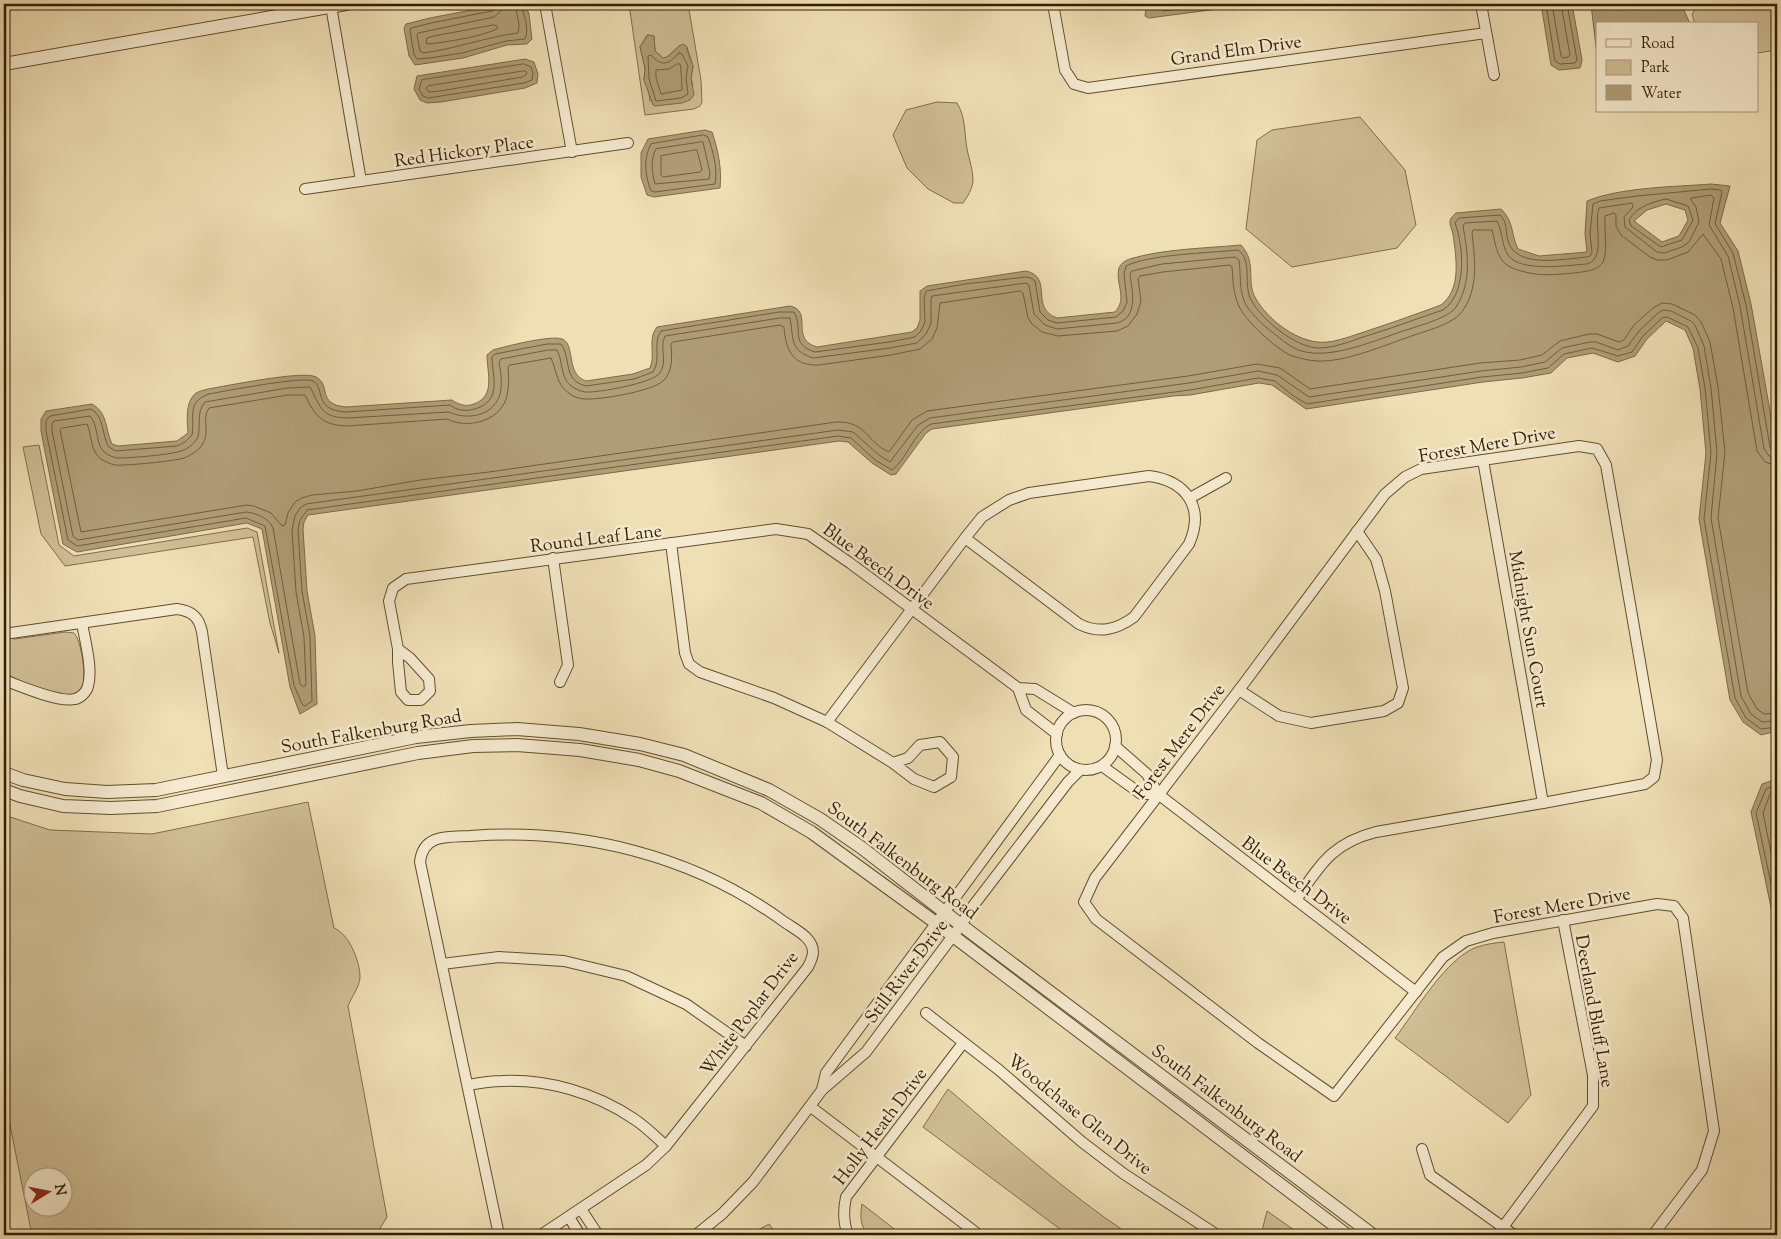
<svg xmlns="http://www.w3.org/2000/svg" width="1781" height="1239" font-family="'Sorts Mill Goudy',serif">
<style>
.green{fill:#cfbe96;stroke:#816e4b;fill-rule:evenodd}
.water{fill:#af9d77;stroke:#7d6a47;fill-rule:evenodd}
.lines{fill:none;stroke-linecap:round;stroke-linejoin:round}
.shore{stroke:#715e3c;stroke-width:1}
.minor-casing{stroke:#624e2d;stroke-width:12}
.tertiary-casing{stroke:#624e2d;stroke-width:14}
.minor{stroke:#f5eacf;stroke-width:10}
.tertiary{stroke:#f5eacf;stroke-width:12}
.labels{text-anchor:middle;stroke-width:5;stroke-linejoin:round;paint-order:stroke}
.street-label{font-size:18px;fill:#331e00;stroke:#f5eacf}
</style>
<rect width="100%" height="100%" fill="#efdfb5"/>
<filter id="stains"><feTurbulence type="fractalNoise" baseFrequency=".004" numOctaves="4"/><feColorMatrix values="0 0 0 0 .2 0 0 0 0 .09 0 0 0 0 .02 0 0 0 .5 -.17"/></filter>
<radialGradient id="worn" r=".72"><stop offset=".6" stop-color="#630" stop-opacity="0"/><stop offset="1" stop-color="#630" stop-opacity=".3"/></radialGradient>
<g class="green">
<path d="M629 4H653L657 7 660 4H688L701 80 702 102 700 106 694 109 645 115ZM647 35 654 36 655 51 663 58H666L680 45 687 47 693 66 691 78 693 86 650 101 648 87 644 80 645 68 640 47Z"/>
<path d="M1699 4H1777V50L1757 53V24H1695L1692 14Z"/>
<path d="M937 102 957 103C966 118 964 132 967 149 969 159 973 170 973 181 972 189 968 196 963 203H954L928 189 907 168 893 135 906 110Z"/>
<path d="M1360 117 1405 170 1416 225 1397 248 1292 267 1246 229 1257 140 1272 130Z"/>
<path d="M39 445 59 545 74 556 247 528 257 532 279 653 270 623 253 537 65 566 41 534 23 447Z"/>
<path d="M65 632 74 633C81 639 87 678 82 687 80 691 74 694 70 696L32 686 4 673V637L15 639Z"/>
<path d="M308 802 334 928C349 934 360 961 360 977 360 986 351 998 348 1006L387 1217 376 1235H32L4 1095V815L50 830 152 834ZM32 1176H62V1206H32Z"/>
<path d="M1504 942 1531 1095 1508 1123 1395 1038C1415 1012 1446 958 1477 947 1486 944 1495 943 1504 942Z"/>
<path d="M948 1089C1008 1140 1065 1192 1130 1235H1068L923 1127Z"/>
<path d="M862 1204 902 1235H868C860 1225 860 1216 862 1204Z"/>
<path d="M1267 1211 1301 1235H1261Z"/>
<path d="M769 1224 777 1235H749Z"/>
</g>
<g class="water">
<path d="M503 4H525L529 14 532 39 527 44 507 45 463 58 415 65 409 56 404 28 406 24 430 18Z"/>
<path d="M1170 4H1256L1149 18 1145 16 1146 8Z"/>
<path d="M1541 4H1572L1582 60 1580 68 1559 70 1551 65Z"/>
<path d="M1591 4H1676L1684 10 1690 24H1597V55Z"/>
<path d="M648 35 654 36 655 51 663 58C672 57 675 46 684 44L687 47V50L693 66 691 78 694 95 690 100 682 103 655 106 653 105 644 80 645 68 640 47Z"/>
<path d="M525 59 534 62 538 74 537 83 525 88 441 102 427 103 420 100 414 89 417 76Z"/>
<path d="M705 130 712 132C718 150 722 168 720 188L654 197 647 195 641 177V153L648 139Z"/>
<path d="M1711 184 1730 186 1720 223 1738 251 1751 304 1770 411 1777 464V731L1761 735 1743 722 1730 700 1699 519 1706 453 1700 389 1693 348 1685 330 1666 321 1647 339 1635 356 1618 362 1593 353 1567 358 1551 373 1522 378 1483 382 1306 409 1272 385 1259 383 1190 395 1173 396 932 429 926 433 896 474 891 475 872 463 848 442 839 441 308 515 304 522 303 529 307 591 315 636 317 704 300 714 290 687 262 529 247 523 77 552 63 544 41 431V419L46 411 92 404C108 413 105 429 112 444L118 446 177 441 188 433C187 420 185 402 196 393 199 391 205 390 208 389 226 386 304 370 316 377 332 386 316 404 346 407L452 400C459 405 466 407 474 404 496 396 487 373 487 355L493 350C507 346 550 335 562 339 576 344 565 374 586 381L633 374 650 368C656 354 647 339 657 327L790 306C814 311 789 339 817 347L912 332 917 328 920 320V291L927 286 1026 271C1054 277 1029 308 1057 318L1115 312C1128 298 1115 284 1119 268 1121 263 1126 260 1130 259 1161 249 1209 248 1241 245 1258 264 1245 281 1256 299 1268 319 1293 339 1317 342 1331 344 1348 337 1361 333 1388 324 1414 315 1441 305 1462 289 1456 257 1453 234 1452 230 1450 226 1450 222 1450 218 1453 216 1456 213L1501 209C1514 221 1511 235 1518 249L1539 256 1587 252 1585 234 1587 201C1622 187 1673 187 1711 184ZM1666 204 1685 210 1688 220 1679 236 1662 242 1634 221 1647 210Z"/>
<path d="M1777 779V936L1751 812 1762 784Z"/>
<path d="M1777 1215V1235H1768L1777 1216Z"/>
</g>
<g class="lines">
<g class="shore">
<path d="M496 4V8L492 11 431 23 411 28 410 31 414 54 417 59 430 58 462 53 506 41 525 39C530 28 523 14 521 4"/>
<path d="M503 4 501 11 494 17 418 33 417 35 420 51 423 53C455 49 486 37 518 33 521 23 516 14 515 4"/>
<path d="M1162 4 1161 9 1164 11 1218 4"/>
<path d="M1546 4 1555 61 1560 64 1575 63 1577 60 1567 4"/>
<path d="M1552 4 1561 56 1563 58 1568 57 1570 55 1561 4"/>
<path d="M494 25 497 26V29C476 38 451 41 429 44L426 43 427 38 434 36Z"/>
<path d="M679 53 682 54 688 66 686 78 688 94 681 98 656 101 649 79 648 56 651 55C662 67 668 65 679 53Z"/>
<path d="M524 64 531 67 533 74 532 80 524 83 428 98 423 96 419 89 422 80Z"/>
<path d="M677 64H680C681 66 682 86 682 90L661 94 656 78V70L669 69Z"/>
<path d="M523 71H526L527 74 522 77 440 91 429 92 426 88 428 86Z"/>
<path d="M704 135 708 137C713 151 718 169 715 184L655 192 651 191C645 175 643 159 651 144Z"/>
<path d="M703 142 710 173 709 179 655 184C652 173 650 159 656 149Z"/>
<path d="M697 150 702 170 700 172 663 177 661 175V156Z"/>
<path d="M1666 199 1688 206 1693 220 1682 240 1661 247 1631 226 1629 220C1636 207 1652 202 1666 199Z"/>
<path d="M1777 452 1772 451 1770 447 1746 305 1733 253 1715 224 1722 192 1721 190 1711 189 1637 196 1600 201 1593 204 1590 234 1592 252 1590 256 1587 257C1564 259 1516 269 1508 241 1505 231 1508 222 1500 215L1459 218 1455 223C1464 247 1467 294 1443 310 1416 319 1390 329 1363 337 1349 342 1333 348 1318 348 1295 347 1262 320 1251 300 1243 286 1253 260 1238 250 1210 253 1150 254 1126 266L1124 274 1127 302 1123 311 1116 317 1057 323 1048 320 1040 312 1035 281 1031 278 1026 277 965 284 926 291 924 299 925 322 921 331 915 337 889 342 815 352C789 344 804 329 794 312H779L661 331C652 343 662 359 653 372L634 379 586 386C562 380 572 359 561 344H547L495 354 492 357C492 369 496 381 493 393 490 406 472 412 461 410 457 410 453 407 450 405L346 412C312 410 326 388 313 381 304 376 225 391 209 394 186 402 195 417 192 435L185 442 177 446 115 451 108 446C102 434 104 416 91 409L50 416 46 421V431L68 540 77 546 246 518 265 526 294 685 302 704 305 706 312 701 310 636 302 591 298 530 300 520 307 510 838 436 851 438 875 460 892 470C908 458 913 433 931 424L1190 390 1258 378 1275 381 1292 395 1307 404 1482 377 1522 373 1548 368 1564 354 1592 348 1618 356 1632 352 1643 336 1662 318 1667 317 1688 327 1698 348 1705 388 1711 453 1704 519 1735 698 1746 718 1761 729 1777 727"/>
<path d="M1777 458 1769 456 1764 449 1740 306 1728 256 1709 225 1714 198 1711 195 1691 198V200L1696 207 1699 222 1689 242 1682 247 1664 253 1657 252 1625 227 1624 217 1633 207 1632 203 1599 208C1593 224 1607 258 1587 264 1569 265 1520 273 1508 255 1501 244 1503 232 1497 221L1465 223 1463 226C1468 254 1472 282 1456 307 1448 319 1414 327 1400 332 1371 342 1323 363 1294 348 1286 344 1279 337 1272 332 1264 326 1248 311 1244 301 1239 287 1241 274 1239 260L1235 257 1162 264 1132 271 1130 274C1132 291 1139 317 1117 323L1057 329 1045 325 1034 314 1029 285 1026 283 932 296 931 299V323L926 334 917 343 890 348 813 358C789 350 794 339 790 318H780L665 336C659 347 668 361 660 373 653 383 598 393 585 392 580 391 575 389 571 386 560 377 563 361 557 350H548L501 359 499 362C501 372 503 387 499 397 491 417 466 420 449 412L347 418C320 417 321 407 310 387L287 388 205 402C196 413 201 424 198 437 195 443 188 449 181 451 169 455 131 458 119 458 114 458 108 455 104 452 95 443 99 426 90 416L54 421 52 424V431L73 536 78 540 246 512C256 513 269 518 273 528L300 684 304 687 306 684 304 637 296 592 292 530 295 516 300 508 306 504 838 430 853 432 879 455 890 462 918 425 930 418 1189 383 1258 371 1277 375 1309 397 1481 371 1521 367 1545 362 1562 348 1590 342H1596L1618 350 1628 346 1639 331 1658 313 1663 310 1671 311 1691 321 1695 325 1704 346 1711 388 1717 453 1711 518 1741 696 1751 714 1762 722 1777 721"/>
<path d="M1777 466 1765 462 1757 451 1733 308 1721 259 1703 234 1688 252 1667 260H1657L1650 257 1621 235 1616 226V215L1614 213 1605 216C1604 227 1608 253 1603 262 1601 265 1598 268 1594 269 1587 273 1545 276 1536 274 1528 273 1514 270 1507 265 1496 257 1495 241 1492 230H1473L1472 233C1475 260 1479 290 1461 313 1450 326 1421 332 1406 338 1380 347 1345 362 1318 361 1310 361 1299 358 1292 356 1277 350 1243 319 1238 304 1233 292 1233 280 1232 267L1230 265 1163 272 1140 276 1138 279 1141 301 1137 314 1128 326 1117 331 1058 336 1042 332 1032 324 1028 318 1023 293 1020 291 940 303 937 328 932 339 920 349 891 355 819 365C792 366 786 350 784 327L780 325 673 342 671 344C672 357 673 372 663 381 653 391 600 400 585 399 580 399 574 397 570 394 556 385 557 371 551 358L510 365 508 367C509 377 509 390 506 399 498 422 467 429 447 419L347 426C322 425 315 416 305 395H288L209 408C201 419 211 433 202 445 198 451 191 455 184 458 176 461 124 466 115 465 111 464 105 462 101 459 90 451 92 435 87 424L62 428 60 430 81 532 247 505 254 506 271 513 282 526 285 525 288 513 295 502 302 498 312 495 357 491 420 480 489 472 836 422C867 421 866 442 889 452L912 420 927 411 1188 376 1257 364 1280 368 1310 389 1480 363 1520 360 1542 355 1560 341 1589 334H1597L1619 342 1624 340 1633 326 1653 308 1662 303 1672 304 1695 315 1701 322 1710 342 1718 387 1725 452 1718 518 1748 693 1757 709 1764 714 1777 713"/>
<path d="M1777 784 1766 789 1756 813 1777 912"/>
<path d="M1777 791 1770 794 1763 813 1777 882"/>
</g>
<g class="minor-casing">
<g id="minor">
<path d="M545 4 572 152"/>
<path d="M1053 4 1065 70 1074 84 1088 88 1486 33"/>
<path d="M1481 4 1494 75"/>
<path d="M331 6 361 181"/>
<path d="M305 189 628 143"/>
<path d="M1483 460 1543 803"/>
<path d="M1190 498 1226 478"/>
<path d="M671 543 685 653 689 664 700 672 774 698 827 722 893 763 914 779 934 787 951 777 953 757 940 742 920 745 908 758 893 763"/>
<path d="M553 558 568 665 560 682"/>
<path d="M4 631 11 633 177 609C192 611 199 617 202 632L223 776"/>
<path d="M398 649 410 658 429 679 430 691 421 700H408L401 692 398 662V649L389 601 393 588 406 579 776 529 808 534 850 563 1018 688 1035 689 1074 713"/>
<path d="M4 680C19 686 60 703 75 699 81 698 87 691 88 686 93 669 85 641 82 623"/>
<path d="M1018 688 1026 710 1057 734"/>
<path d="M1239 690 1279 716 1311 723 1384 711 1398 703 1403 688 1385 591 1376 559 1357 531"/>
<circle cx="1086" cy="740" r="30"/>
<path d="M827 722 965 538 982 517 1009 500 1029 493 1149 476C1187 481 1205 508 1189 544L1134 617C1116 630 1099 634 1079 624L965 538"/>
<path d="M1115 746 1147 774 1158 794 1416 992"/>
<path d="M1102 766 1141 794H1158"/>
<path d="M1296 900C1320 865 1332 843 1376 832L1543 803 1645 784 1654 777 1657 760 1606 465 1597 449 1579 446 1421 469 1405 477 1385 494 1239 690 1095 878 1084 902 1096 919 1258 1043 1334 1096 1443 957 1466 941 1493 933 1657 904 1674 906 1683 918 1714 1131 1702 1170 1653 1235"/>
<path d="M442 964 499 957 564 961 626 976 686 1004 746 1046"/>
<path d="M926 1013 999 1070 1082 1142 1124 1174 1217 1235"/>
<path d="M468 1085C479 1083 491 1081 502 1081 548 1079 596 1093 634 1119 645 1126 656 1137 666 1146"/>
<path d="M822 1090 826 1073 1060 755"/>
<path d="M811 1107 979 1235"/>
<path d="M1422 1149 1430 1175 1514 1235"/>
<path d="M581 1209 598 1235"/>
<path d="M569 1217 580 1235"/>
<path d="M1503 1227 1593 1106V1075L1563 920"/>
<path d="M499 1235 420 862C423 834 447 837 470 836 581 828 692 855 783 921 794 929 813 937 813 952 813 957 810 963 808 967L666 1146 646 1165 541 1235"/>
<path d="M696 1235 722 1214 753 1182 822 1090 866 1052 961 925 973 906 1068 782 1080 770"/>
<path d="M848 1235C843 1222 843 1211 846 1197L963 1043"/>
</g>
</g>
<g class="tertiary-casing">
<g id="tertiary">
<path d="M4 64 346 4"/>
<path d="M4 773 23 780 65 789 107 792 156 790 416 737 471 731 517 729 579 734 640 744 684 755 769 790 820 819 862 848 961 925 1373 1235"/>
<path d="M4 790 20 796 63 806 111 808 157 806 418 753 473 746 517 745 580 750 639 760 679 771 761 803 811 832 936 923 1347 1235"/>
</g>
</g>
<use href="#minor" class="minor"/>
<use href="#tertiary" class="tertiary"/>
</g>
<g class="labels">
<g class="street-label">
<text transform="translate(1236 50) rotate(-8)" y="6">Grand Elm Drive</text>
<text transform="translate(464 151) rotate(-8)" y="6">Red Hickory Place</text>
<text transform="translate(1487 444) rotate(-10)" y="6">Forest Mere Drive</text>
<text transform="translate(596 538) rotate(-7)" y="6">Round Leaf Lane</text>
<text transform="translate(879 566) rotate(36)" y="6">Blue Beech Drive</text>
<text transform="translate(1529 629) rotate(80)" y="6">Midnight Sun Court</text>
<text transform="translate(371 731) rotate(-10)" y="6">South Falkenburg Road</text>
<text transform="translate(1179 741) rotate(-53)" y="6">Forest Mere Drive</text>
<text transform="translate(903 860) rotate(37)" y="6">South Falkenburg Road</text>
<text transform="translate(1297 880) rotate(37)" y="6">Blue Beech Drive</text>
<text transform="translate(1562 905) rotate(-10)" y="6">Forest Mere Drive</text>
<text transform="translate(906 971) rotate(-53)" y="6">Still River Drive</text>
<text transform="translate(1595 1011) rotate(80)" y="6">Deerland Bluff Lane</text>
<text transform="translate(749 1013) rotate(-53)" y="6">White Poplar Drive</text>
<text transform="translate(1227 1103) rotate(37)" y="6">South Falkenburg Road</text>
<text transform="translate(1080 1114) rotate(39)" y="6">Woodchase Glen Drive</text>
<text transform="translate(880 1126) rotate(-53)" y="6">Holly Heath Drive</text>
</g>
</g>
<rect width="1781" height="1239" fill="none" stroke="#efdfb5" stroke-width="20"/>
<rect x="5" y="5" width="1771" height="1229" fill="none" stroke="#331e00" stroke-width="2.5"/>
<rect x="10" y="10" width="1761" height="1219" fill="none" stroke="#331e00"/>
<rect x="1596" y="22" width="162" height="90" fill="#f5eacf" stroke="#a7987c"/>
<rect x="1606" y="39" width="25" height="8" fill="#f5eacf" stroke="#a7987c"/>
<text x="1641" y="48" font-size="15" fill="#331e00">Road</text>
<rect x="1606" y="60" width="25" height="15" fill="#cfbe96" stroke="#a7987c"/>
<text x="1641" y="72" font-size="15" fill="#331e00">Park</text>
<rect x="1606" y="85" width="25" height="15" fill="#af9d77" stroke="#a7987c"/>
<text x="1641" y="98" font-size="15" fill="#331e00">Water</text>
<g transform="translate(48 1192) rotate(80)"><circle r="24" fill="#f5eacf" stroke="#a7987c"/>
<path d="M0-4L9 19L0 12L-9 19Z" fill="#8f2418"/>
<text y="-8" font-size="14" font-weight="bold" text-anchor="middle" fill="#331e00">N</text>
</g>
<rect width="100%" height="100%" filter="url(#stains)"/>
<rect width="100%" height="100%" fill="url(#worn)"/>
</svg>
